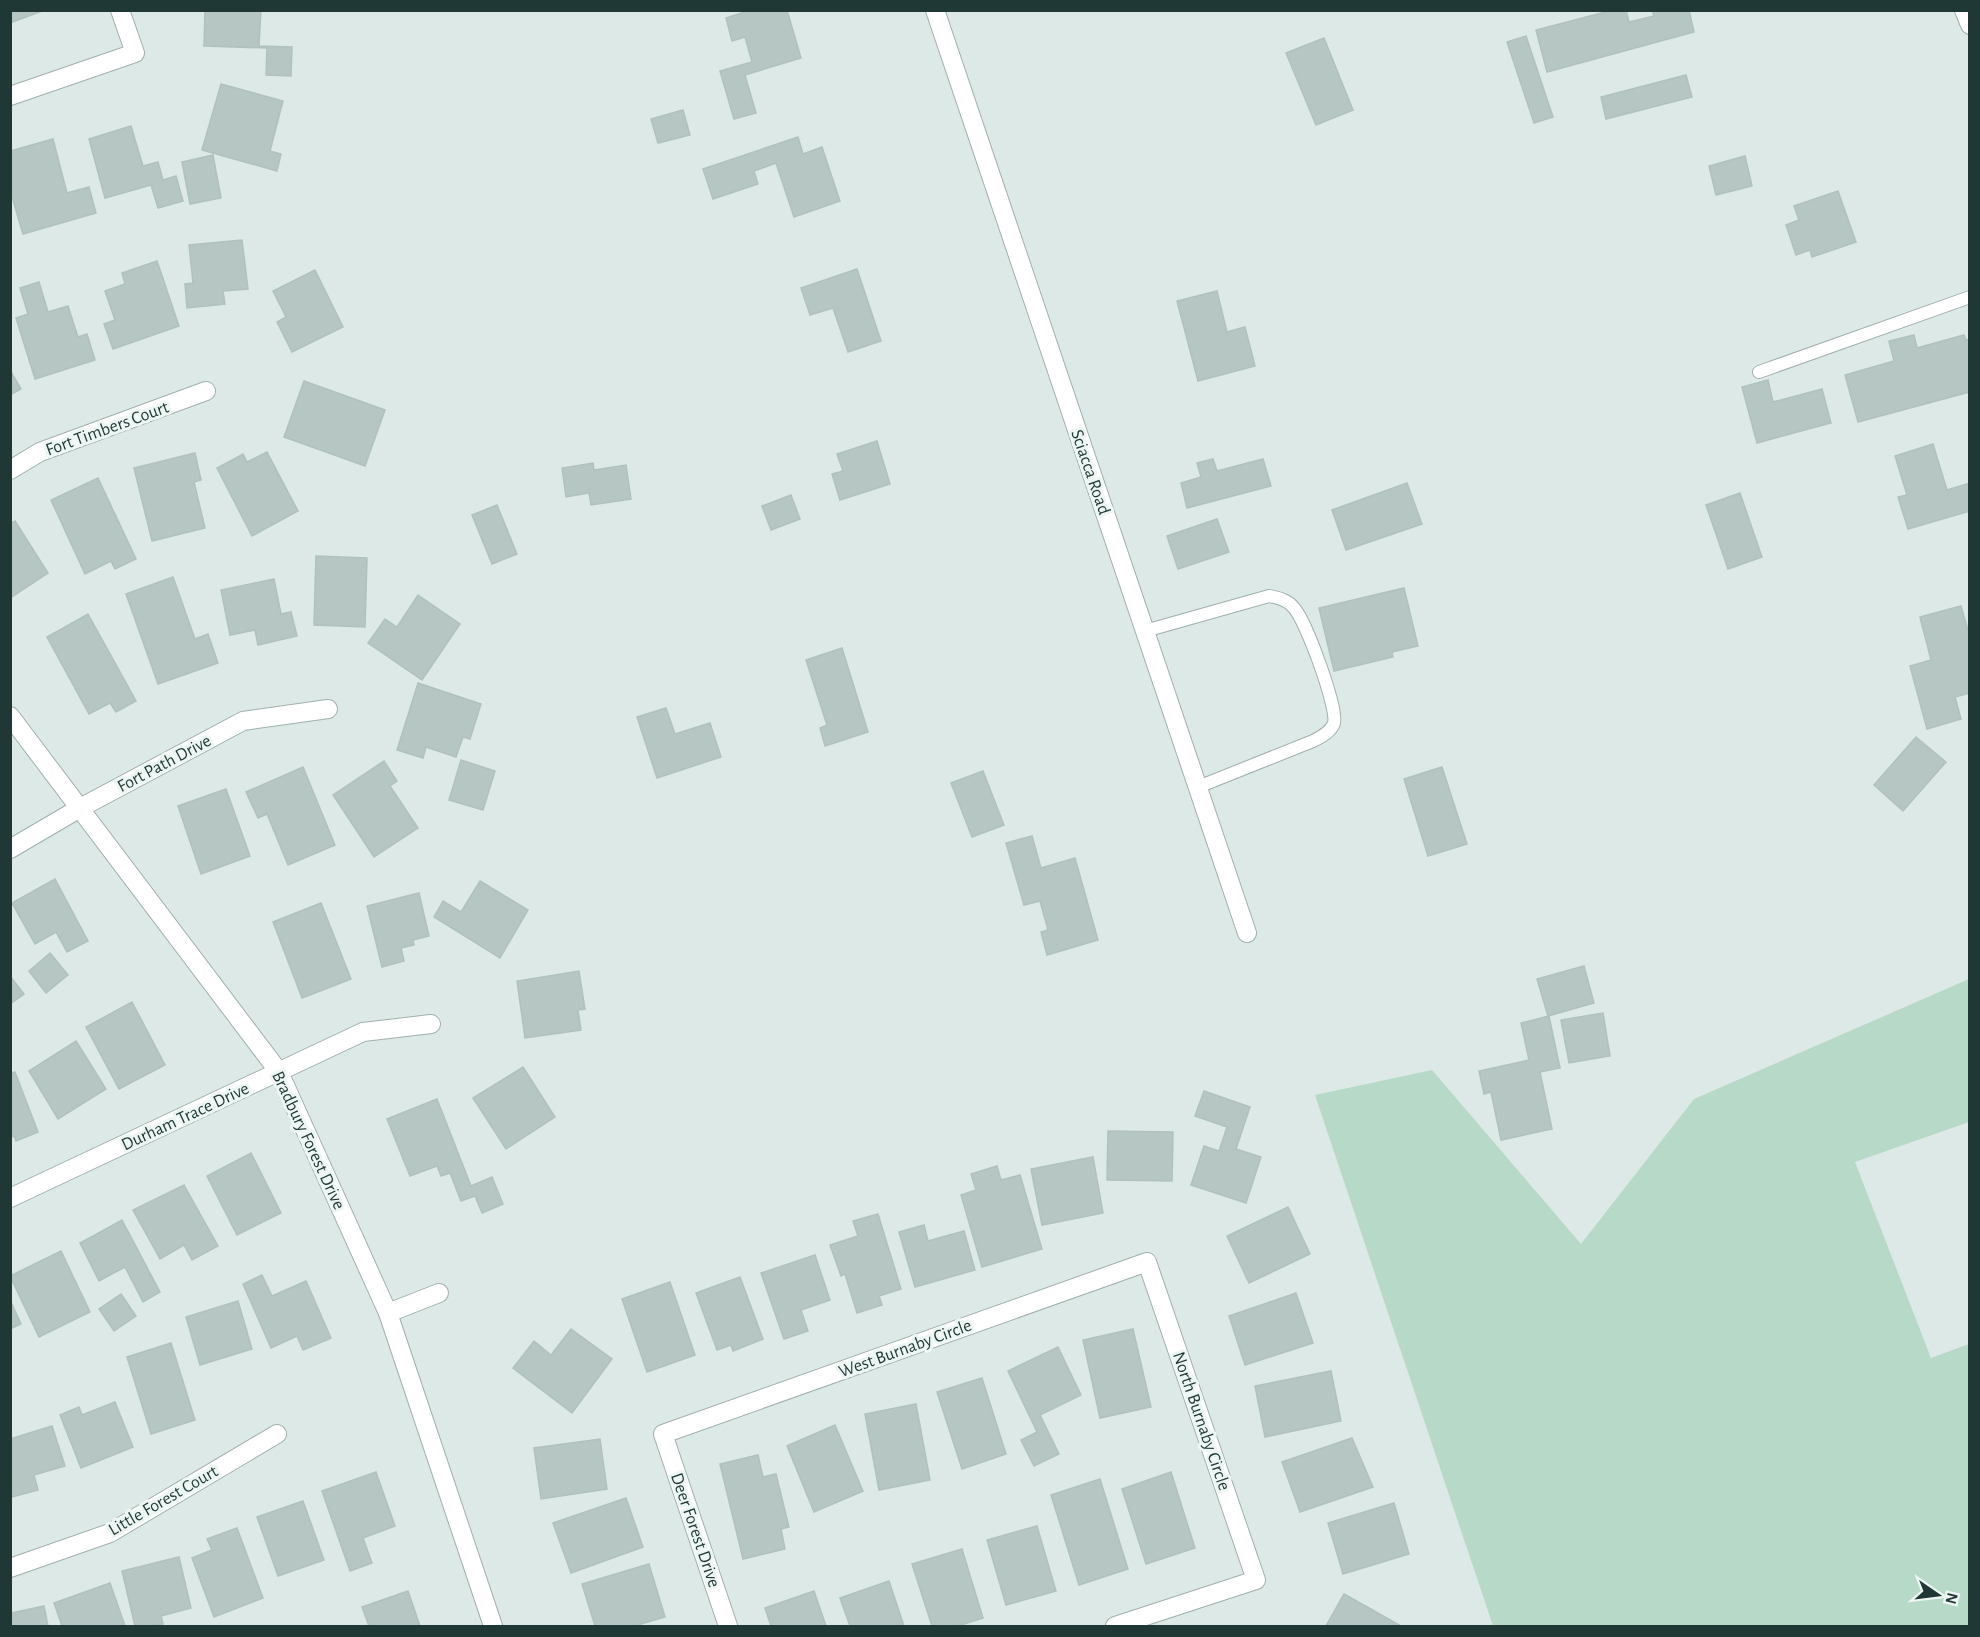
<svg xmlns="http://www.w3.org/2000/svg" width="1980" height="1637" font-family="'Alegreya Sans',sans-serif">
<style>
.green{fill:#b6dac7}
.building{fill:#b6c6c2;stroke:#b0c2be;stroke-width:1.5}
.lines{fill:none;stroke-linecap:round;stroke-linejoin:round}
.service-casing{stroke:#a0b0ae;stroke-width:14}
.minor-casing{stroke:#a0b0ae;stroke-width:20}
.tertiary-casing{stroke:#a0b0ae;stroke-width:20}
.service{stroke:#fff;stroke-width:12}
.minor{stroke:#fff;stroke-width:18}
.tertiary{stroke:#fff;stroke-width:18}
.labels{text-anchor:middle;stroke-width:6;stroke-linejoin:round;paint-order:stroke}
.street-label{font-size:18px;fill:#1f3836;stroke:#edf6f3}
</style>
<rect width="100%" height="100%" fill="#dde9e6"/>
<path class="green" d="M1969 979V1122L1855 1162 1931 1358 1969 1344V1626H1493L1315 1095 1432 1070 1581 1244 1694 1099Z"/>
<g class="building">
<path d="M10 10H45L10 23Z"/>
<path d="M205 10H261L259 46 292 47 291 76 266 75 267 48 204 46Z"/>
<path d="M751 10H787L801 58 745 75 756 113 734 119 720 71 752 62 745 37 732 41 726 18Z"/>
<path d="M1613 10H1626L1629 22 1654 16 1652 10H1689L1694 32 1547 72 1536 30Z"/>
<path d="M1526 36 1553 117 1534 123 1507 42Z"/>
<path d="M1324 38 1353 110 1316 125 1286 53Z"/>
<path d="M1686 75 1692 97 1606 119 1601 97Z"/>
<path d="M221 84 283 101 270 151 281 154 277 171 202 150Z"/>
<path d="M683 110 690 135 658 143 651 119Z"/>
<path d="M131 126 143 166 158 162 163 180 176 176 183 201 158 208 151 185 105 198 89 139Z"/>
<path d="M798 137 803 154 822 147 840 201 794 217 776 163 754 171 758 184 713 199 703 169Z"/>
<path d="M53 139 67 193 89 187 96 213 23 234 10 190V151Z"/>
<path d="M213 155 221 198 190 204 182 162Z"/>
<path d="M1745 156 1752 186 1716 195 1709 166Z"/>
<path d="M1838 191 1856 242 1812 257 1810 250 1796 255 1786 225 1799 220 1794 206Z"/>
<path d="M242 240 248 289 223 291 225 304 187 308 185 284 193 283 189 245Z"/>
<path d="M157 261 179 326 113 349 104 324 115 320 105 291 125 284 122 273Z"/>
<path d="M857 269 881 341 848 352 833 308 810 315 801 288Z"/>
<path d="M315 270 343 327 292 352 277 322 286 317 273 291Z"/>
<path d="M39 282 48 312 68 306 78 337 87 334 95 360 35 379 16 318 28 314 20 288Z"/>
<path d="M1217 291 1227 332 1245 327 1255 366 1198 381 1177 301Z"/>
<path d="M1914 335 1917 348 1964 335 1966 340 1970 339V392L1858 422 1845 375 1894 361 1889 341Z"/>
<path d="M10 370 21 389 10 395Z"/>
<path d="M1768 380 1773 402 1822 389 1831 423 1757 443 1742 387Z"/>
<path d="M304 381 385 410 365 466 284 437Z"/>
<path d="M877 441 890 484 840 500 832 474 843 471 837 454Z"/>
<path d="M1933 444 1947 490 1970 483V511L1908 529 1898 497 1907 495 1895 456Z"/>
<path d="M267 452 298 511 252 536 217 468 243 454 247 462Z"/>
<path d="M195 453 201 480 194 482 205 528 152 541 134 468Z"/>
<path d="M1213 459 1217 471 1263 459 1271 486 1187 508 1181 483 1201 477 1197 463Z"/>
<path d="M593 463 594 470 626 465 631 499 591 505 589 493 566 497 562 468Z"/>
<path d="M98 478 136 559 115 569 111 561 85 574 51 500Z"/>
<path d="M1407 483 1422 524 1346 550 1332 510Z"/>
<path d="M1740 493 1762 557 1728 569 1706 505Z"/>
<path d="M791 495 800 519 771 530 762 506Z"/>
<path d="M497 505 517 554 492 564 472 515Z"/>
<path d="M1217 519 1229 552 1178 569 1167 536Z"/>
<path d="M15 521 48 573 10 598V524Z"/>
<path d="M316 556 367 558 365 627 314 625Z"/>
<path d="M173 577 195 639 208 634 218 663 158 684 126 594Z"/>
<path d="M274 579 281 614 291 612 297 636 258 645 255 630 230 635 221 590Z"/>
<path d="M1404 588 1418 646 1392 652 1393 657 1334 671 1319 608Z"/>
<path d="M418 595 460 624 422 680 368 643 385 619 397 627Z"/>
<path d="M1961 606 1970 637V693L1955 697 1961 719 1927 729 1910 666 1931 660 1920 617Z"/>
<path d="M88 614 136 701 116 712 110 703 89 714 47 637Z"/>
<path d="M842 648 868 732 825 746 820 728 827 725 806 660Z"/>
<path d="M418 683 481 704 470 739 463 737 456 757 426 747 423 758 397 750Z"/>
<path d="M666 708 675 734 710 723 721 757 657 778 637 717Z"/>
<path d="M1916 737 1946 762 1903 811 1874 785Z"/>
<path d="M461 760 495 771 483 810 449 800Z"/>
<path d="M384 761 397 781 390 786 418 828 374 857 333 795Z"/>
<path d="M303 767 335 845 288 865 267 814 258 818 246 792Z"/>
<path d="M1442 767 1467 844 1428 856 1404 779Z"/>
<path d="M983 771 1004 825 972 837 951 783Z"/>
<path d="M226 789 250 856 201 874 178 806Z"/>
<path d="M1032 836 1041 868 1075 858 1098 940 1047 955 1041 932 1048 930 1040 901 1024 905 1006 843Z"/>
<path d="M55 879 88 941 67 952 56 932 35 944 12 903Z"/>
<path d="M480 881 528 910 500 958 434 917 443 901 461 912Z"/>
<path d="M419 893 429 936 413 940 414 945 401 948 404 961 382 967 367 906Z"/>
<path d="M321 903 351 979 302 998 273 922Z"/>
<path d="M50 953 68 975 46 993 29 971Z"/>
<path d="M1584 966 1594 1003 1548 1016 1537 979Z"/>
<path d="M579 971 585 1009 578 1010 581 1030 525 1038 517 981Z"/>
<path d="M10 976 24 994 10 1004Z"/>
<path d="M132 1002 165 1065 119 1089 86 1027Z"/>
<path d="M1603 1013 1610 1056 1569 1063 1561 1020Z"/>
<path d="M1549 1016 1560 1068 1540 1072 1552 1129 1501 1140 1491 1092 1484 1094 1479 1071 1529 1060 1521 1023Z"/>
<path d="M76 1041 106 1089 58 1119 29 1071Z"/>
<path d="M523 1067 555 1117 506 1149 473 1098Z"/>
<path d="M15 1072 38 1132 16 1141 14 1136 10 1137V1073Z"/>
<path d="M1204 1091 1250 1107 1236 1149 1261 1157 1246 1203 1191 1185 1204 1146 1219 1151 1227 1127 1195 1116Z"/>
<path d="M437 1099 471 1186 492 1177 503 1204 482 1213 475 1196 461 1201 450 1173 441 1176 437 1166 410 1176 387 1119Z"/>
<path d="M1108 1131 1173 1132 1172 1181 1107 1180Z"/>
<path d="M251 1153 281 1213 237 1235 207 1176Z"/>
<path d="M1093 1157 1103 1213 1042 1225 1031 1169Z"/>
<path d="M997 1166 1001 1180 1020 1175 1042 1249 982 1267 961 1195 976 1190 971 1174Z"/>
<path d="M184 1185 218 1246 192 1260 184 1245 160 1259 133 1210Z"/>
<path d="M1288 1207 1310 1254 1249 1283 1227 1236Z"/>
<path d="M878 1214 901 1289 879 1296 882 1305 857 1313 845 1274 841 1276 830 1245 858 1236 853 1221Z"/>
<path d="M122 1220 160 1292 143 1302 125 1267 99 1281 80 1243Z"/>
<path d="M924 1225 928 1241 964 1231 975 1270 915 1287 899 1232Z"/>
<path d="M61 1251 90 1312 39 1337 10 1276Z"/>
<path d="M815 1255 830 1300 801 1310 808 1331 784 1339 761 1273Z"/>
<path d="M262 1275 272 1296 306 1281 331 1338 303 1350 297 1336 271 1348 243 1284Z"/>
<path d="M740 1277 763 1339 733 1351 731 1345 717 1350 696 1293Z"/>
<path d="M670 1282 695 1355 647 1372 622 1299Z"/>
<path d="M1296 1293 1313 1343 1245 1365 1229 1316Z"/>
<path d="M121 1294 136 1316 114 1331 99 1309Z"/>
<path d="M10 1300 21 1324 10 1329Z"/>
<path d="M238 1301 252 1349 200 1365 186 1317Z"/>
<path d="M571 1329 612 1359 572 1413 513 1368 534 1341 551 1355Z"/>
<path d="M1133 1329 1151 1407 1100 1418 1083 1340Z"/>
<path d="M171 1343 195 1420 151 1434 127 1357Z"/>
<path d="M1058 1347 1081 1395 1040 1415 1059 1454 1034 1466 1021 1440 1037 1432 1008 1371Z"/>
<path d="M1331 1371 1341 1421 1265 1437 1255 1386Z"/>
<path d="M982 1378 1006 1454 962 1469 937 1392Z"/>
<path d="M115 1402 133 1447 81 1468 60 1415 79 1407 82 1415Z"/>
<path d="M916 1404 930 1480 879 1490 865 1414Z"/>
<path d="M835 1425 863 1491 814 1512 787 1446Z"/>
<path d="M52 1426 65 1466 34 1475 38 1490 12 1497 10 1439Z"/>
<path d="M1352 1438 1373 1487 1300 1512 1282 1462Z"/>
<path d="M600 1439 607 1489 541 1499 534 1448Z"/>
<path d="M758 1455 763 1477 776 1474 789 1527 781 1529 785 1549 743 1559 720 1464Z"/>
<path d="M376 1472 395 1526 363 1538 372 1563 350 1571 322 1491Z"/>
<path d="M1171 1472 1195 1548 1146 1564 1122 1489Z"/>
<path d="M1100 1479 1128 1569 1079 1585 1051 1495Z"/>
<path d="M626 1498 643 1547 571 1573 553 1523Z"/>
<path d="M303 1501 324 1560 278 1576 257 1517Z"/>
<path d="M1394 1503 1409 1554 1343 1574 1328 1523Z"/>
<path d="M1037 1526 1056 1591 1006 1605 987 1540Z"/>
<path d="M237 1528 263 1598 214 1617 192 1558 212 1550 207 1539Z"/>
<path d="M962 1549 983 1618 958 1626H932L912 1564Z"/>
<path d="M179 1557 191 1608 161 1616 163 1624 135 1626 122 1571Z"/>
<path d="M649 1564 665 1617 634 1626H595L582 1584Z"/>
<path d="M889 1581 904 1626H850L840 1598Z"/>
<path d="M110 1583 125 1626H62L54 1603Z"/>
<path d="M408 1591 420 1626H369L362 1607Z"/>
<path d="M814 1591 826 1626H771L765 1608Z"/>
<path d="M1344 1594 1401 1626H1326Z"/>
<path d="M44 1606 48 1626H10L11 1613Z"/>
</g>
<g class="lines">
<g class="service-casing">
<g id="service">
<path d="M1759 372 1970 297"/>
<path d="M1145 631 1269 596C1279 598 1288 600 1294 608 1306 621 1338 708 1334 723 1331 732 1321 737 1313 741L1198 787"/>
</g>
</g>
<g class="minor-casing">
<g id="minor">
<path d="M935 10 1247 933"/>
<path d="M10 96 135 53 120 10"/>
<path d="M10 470 40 452 206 391"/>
<path d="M10 849 80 808 243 721 328 709"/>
<path d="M10 1198 363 1032 431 1024"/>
<path d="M388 1313 439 1293"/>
<path d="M10 1568 110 1533 277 1434"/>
<path d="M728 1626 663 1434 1147 1262 1256 1580 1115 1626"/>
</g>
</g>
<g class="tertiary-casing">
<g id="tertiary">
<path d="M1964 10 1970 25"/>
<path d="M10 716 279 1072 388 1313 493 1626"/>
</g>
</g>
<use href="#service" class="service"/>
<use href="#minor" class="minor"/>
<use href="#tertiary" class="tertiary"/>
</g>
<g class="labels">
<g class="street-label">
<text transform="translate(107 428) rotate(-20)" y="6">Fort Timbers Court</text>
<text transform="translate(1091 472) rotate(71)" y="6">Sciacca Road</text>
<text transform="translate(164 763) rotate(-28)" y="6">Fort Path Drive</text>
<text transform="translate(185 1116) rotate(-25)" y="6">Durham Trace Drive</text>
<text transform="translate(309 1140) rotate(65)" y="6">Bradbury Forest Drive</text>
<text transform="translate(905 1348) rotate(-20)" y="6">West Burnaby Circle</text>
<text transform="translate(1202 1421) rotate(71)" y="6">North Burnaby Circle</text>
<text transform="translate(163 1500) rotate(-30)" y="6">Little Forest Court</text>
<text transform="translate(696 1530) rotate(71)" y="6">Deer Forest Drive</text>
</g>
</g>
<rect width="1980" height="1637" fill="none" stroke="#1f3836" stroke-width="24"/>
<g transform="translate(1938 1595) rotate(104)" stroke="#edf6f3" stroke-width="4.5" paint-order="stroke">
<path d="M0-4.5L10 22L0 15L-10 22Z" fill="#1f3836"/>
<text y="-9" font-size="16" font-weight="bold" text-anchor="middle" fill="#1f3836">N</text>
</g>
</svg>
